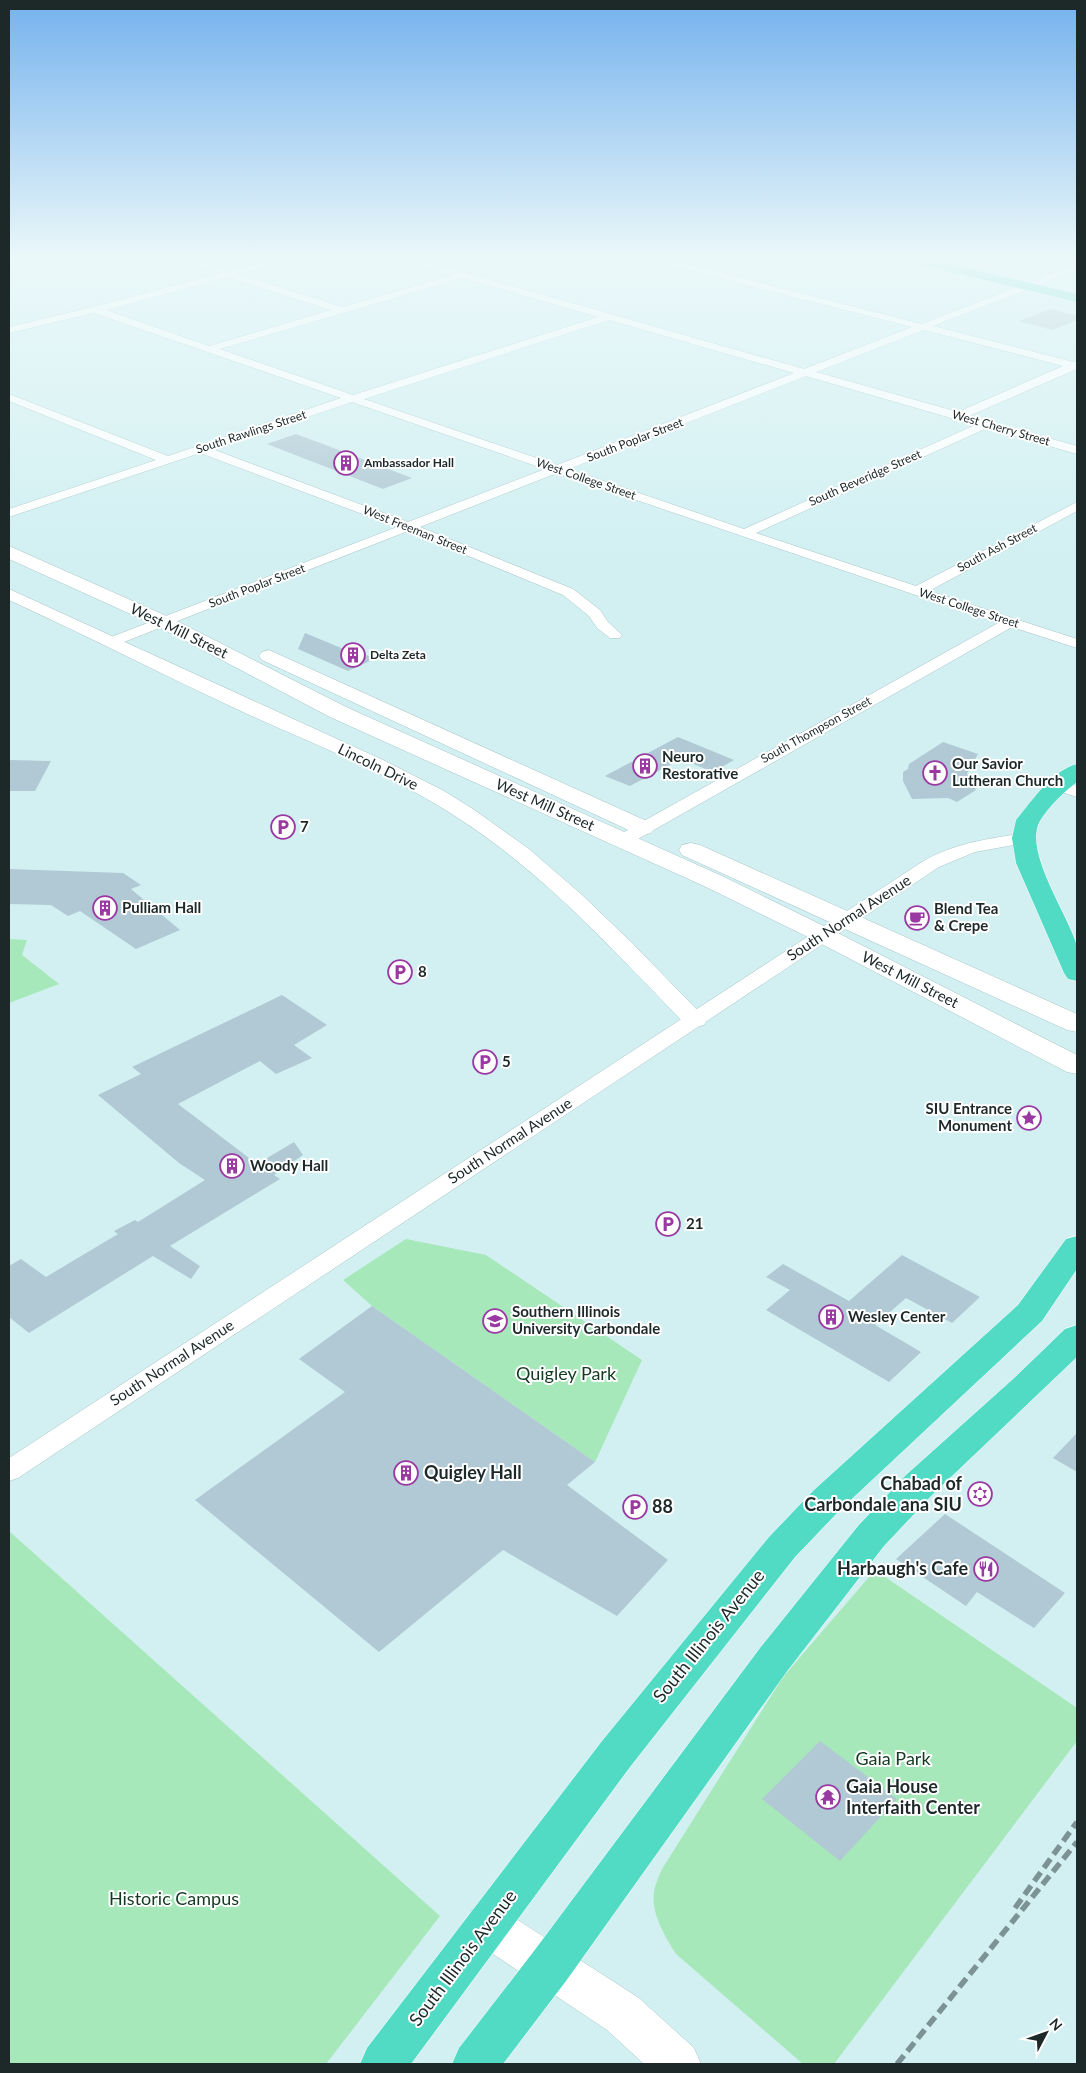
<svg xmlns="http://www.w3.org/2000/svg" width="1086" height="2073" font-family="Lato,sans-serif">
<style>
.green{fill:#a6e8b9}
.building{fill:#b0c9d4}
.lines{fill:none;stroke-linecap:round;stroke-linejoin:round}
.minor-casing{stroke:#a7c4c6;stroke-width:1}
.tertiary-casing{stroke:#a7c4c6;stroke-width:1}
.secondary-casing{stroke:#a7c4c6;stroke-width:1}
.trunk-casing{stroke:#fff;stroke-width:1}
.minor{fill:#fff;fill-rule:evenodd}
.tertiary{fill:#fff;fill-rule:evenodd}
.secondary{fill:#fff;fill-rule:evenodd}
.trunk{fill:#52dbc4;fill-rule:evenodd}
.rail{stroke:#7d9294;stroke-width:5.5;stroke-dasharray:11 5.5;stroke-linecap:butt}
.labels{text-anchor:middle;stroke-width:4;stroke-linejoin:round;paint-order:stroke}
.far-street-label{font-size:12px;fill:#1d2829;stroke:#fff}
.far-poi-label{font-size:12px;font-weight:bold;fill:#1d2829;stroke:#fff;text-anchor:start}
.street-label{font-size:15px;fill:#1d2829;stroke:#fff}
.poi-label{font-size:15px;font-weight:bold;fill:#1d2829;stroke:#fff;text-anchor:start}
.near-park-label{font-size:18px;fill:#143a22;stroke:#fff}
.near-poi-label{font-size:18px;font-weight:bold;fill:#1d2829;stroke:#fff;text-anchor:start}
.near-street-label{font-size:18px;fill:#1d2829;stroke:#fff}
</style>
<rect width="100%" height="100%" fill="#d2f0f2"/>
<g class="green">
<path d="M9 939 27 940 22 955 59 984 9 1003Z"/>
<path d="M406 1239 486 1255 642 1360 595 1462 372 1306 343 1280Z"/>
<path d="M9 1531 440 1916 326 2064H9Z"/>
<path d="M875 1570 1077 1708V1741L834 2064H803L676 1954C665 1936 651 1914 654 1892 655 1885 659 1876 662 1869L783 1677Z"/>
</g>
<g class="building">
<path d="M1051 309 1077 316V320L1052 330 1019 321Z"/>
<path d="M296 434 323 444 412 478 383 489 267 444Z"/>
<path d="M305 633 346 650 350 648 373 658 368 660 370 661 348 671 298 649Z"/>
<path d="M678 737 734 760 713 772 681 759 630 786 605 776Z"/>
<path d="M943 742 978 754 967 774 976 790 957 802 948 798 912 799 903 781V772L908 769 909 764Z"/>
<path d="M9 760 51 761 35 791H9Z"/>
<path d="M9 869 123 873 141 885 131 889 180 930 136 949 80 911 68 916 51 905 9 904Z"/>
<path d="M282 995 327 1025 294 1045 312 1058 276 1074 260 1061 178 1104 257 1164 294 1142 303 1155 274 1175 280 1179 170 1246 200 1266 191 1279 153 1256 29 1333 9 1317V1266L21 1259 46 1277 118 1234 114 1231 135 1220 138 1222 205 1180 179 1163 98 1095 141 1074 132 1067Z"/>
<path d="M902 1255 980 1297 952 1323 906 1298 875 1325 921 1352 889 1382 766 1310 790 1290 766 1277 783 1264 849 1301Z"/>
<path d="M372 1306 595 1462 567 1485 668 1560 617 1616 503 1550 379 1652 195 1500 345 1392 299 1359Z"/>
<path d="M1077 1433V1472L1053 1458Z"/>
<path d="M945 1514 1065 1593 1034 1628 977 1592 966 1606 896 1559Z"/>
<path d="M820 1741 897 1799 840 1861 762 1799Z"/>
</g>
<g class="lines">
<g class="minor-casing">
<g id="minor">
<path d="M176 259H191L229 271 274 259H290L239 274 342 307 453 275 401 259H417L804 369 912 327 652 261 650 259H667L922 324 1077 264V270L933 326 1073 362 1077 361V369L969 416 1077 446V454L987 428 756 533 916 586 1077 502V511L929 591 1077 639V648L1012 627 629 844 623 845 617 844 614 840 617 836 998 623 557 473 420 527 573 589 600 610 608 622 622 635 620 638H610L597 628 589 616 563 595 408 531 116 645H106L104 642 106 639 397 527 200 453 9 517V509L156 460 9 401V394L168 456 341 398 94 313 9 333V327L93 307 218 274ZM228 277 331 310 209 346 106 310ZM463 278 598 317 353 395 220 349ZM609 320 794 373 557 465 364 399ZM924 330 1063 366 958 412 816 372ZM806 376 975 425 744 529 569 469ZM352 402 545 469 408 522 212 449Z"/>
<path d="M1059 780 1077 786V797L1053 789 1051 785 1053 781Z"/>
<path d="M1024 833 1030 834 1033 838 1030 842 975 852 939 867 18 1478 9 1481V1458L922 862C953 843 989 839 1024 833Z"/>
</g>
</g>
<g class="tertiary-casing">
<path id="tertiary" d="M9 589 383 760 444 791 473 809 529 849 581 894 631 942 707 1020 704 1025 695 1027 686 1025C615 952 545 874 458 818 391 774 316 745 243 712 165 676 88 636 9 600Z"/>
</g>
<g class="secondary-casing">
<g id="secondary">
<path d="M9 546 171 618 346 707 722 876 832 930 1077 1055V1074L1067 1072 814 940 704 886 330 717 157 626 9 559Z"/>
<path d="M269 650 651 823 655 828 651 833 643 835 635 833 262 660 259 656 262 652Z"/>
<path d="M691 843 700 845 1077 1014V1032L1067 1030 682 855 679 850 682 845Z"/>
<path d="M487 1904 502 1910 639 1998 694 2048 701 2064H644L607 2030 472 1940 465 1925 472 1910Z"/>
</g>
</g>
<g class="trunk-casing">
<g id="trunk">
<path d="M906 259H930L1077 294V302L908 262Z"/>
<path d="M1077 764V782C1064 792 1048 807 1040 821 1023 850 1067 913 1076 943 1080 953 1078 970 1077 981L1068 979 1064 973 1016 863 1012 838 1016 820 1020 815C1035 797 1053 770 1077 764Z"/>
<path d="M1077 1236V1269L1042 1321 840 1510 795 1557 630 1767 411 2064H360L367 2048 602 1741 769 1537 814 1490 1018 1305 1066 1239Z"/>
<path d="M1077 1325V1357L932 1495 884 1546 788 1670 566 1981 503 2064H452L459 2048 534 1951 760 1648 858 1526 906 1475 1012 1380 1065 1329Z"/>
</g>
</g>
<use href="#minor" class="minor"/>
<use href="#tertiary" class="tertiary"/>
<use href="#secondary" class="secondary"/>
<use href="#trunk" class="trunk"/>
<g class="rail">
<path d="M1015 1908 1077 1822"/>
<path d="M897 2064 1077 1842"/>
</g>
</g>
<linearGradient id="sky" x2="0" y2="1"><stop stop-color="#75b2ee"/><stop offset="0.47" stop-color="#ebf8f9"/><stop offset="1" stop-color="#ebf8f9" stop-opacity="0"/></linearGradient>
<rect width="1086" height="549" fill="url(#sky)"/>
<defs>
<g id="building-ring" transform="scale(1.25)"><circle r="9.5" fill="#fff" stroke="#9939a1" stroke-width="1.5"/><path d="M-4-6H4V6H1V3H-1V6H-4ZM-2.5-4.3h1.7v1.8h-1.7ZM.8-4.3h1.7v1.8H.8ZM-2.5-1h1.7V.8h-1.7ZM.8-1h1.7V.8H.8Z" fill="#9939a1"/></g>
<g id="church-ring" transform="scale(1.25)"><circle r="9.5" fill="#fff" stroke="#9939a1" stroke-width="1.5"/><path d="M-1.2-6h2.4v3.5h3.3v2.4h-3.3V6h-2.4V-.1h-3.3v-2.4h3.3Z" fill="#9939a1"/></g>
<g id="parking-ring" transform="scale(1.25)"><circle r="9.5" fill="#fff" stroke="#9939a1" stroke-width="1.5"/><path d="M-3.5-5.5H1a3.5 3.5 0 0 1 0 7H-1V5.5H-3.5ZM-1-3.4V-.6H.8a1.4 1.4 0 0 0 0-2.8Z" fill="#9939a1"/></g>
<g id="cafe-ring" transform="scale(1.25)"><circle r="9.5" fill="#fff" stroke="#9939a1" stroke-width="1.5"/><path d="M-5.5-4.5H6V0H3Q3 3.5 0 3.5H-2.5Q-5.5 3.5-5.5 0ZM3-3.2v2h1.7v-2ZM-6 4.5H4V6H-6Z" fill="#9939a1"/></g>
<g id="sight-ring" transform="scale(1.25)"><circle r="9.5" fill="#fff" stroke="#9939a1" stroke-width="1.5"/><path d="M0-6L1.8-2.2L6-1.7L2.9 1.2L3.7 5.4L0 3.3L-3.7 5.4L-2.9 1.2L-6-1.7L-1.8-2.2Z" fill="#9939a1"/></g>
<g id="university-ring" transform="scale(1.25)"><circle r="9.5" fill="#fff" stroke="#9939a1" stroke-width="1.5"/><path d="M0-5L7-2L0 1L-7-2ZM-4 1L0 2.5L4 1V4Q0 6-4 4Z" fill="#9939a1"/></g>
<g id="synagogue-ring" transform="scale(1.25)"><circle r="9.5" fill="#fff" stroke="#9939a1" stroke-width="1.5"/><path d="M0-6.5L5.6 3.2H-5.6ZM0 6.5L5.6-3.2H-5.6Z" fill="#9939a1"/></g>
<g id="restaurant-ring" transform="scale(1.25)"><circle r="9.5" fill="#fff" stroke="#9939a1" stroke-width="1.5"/><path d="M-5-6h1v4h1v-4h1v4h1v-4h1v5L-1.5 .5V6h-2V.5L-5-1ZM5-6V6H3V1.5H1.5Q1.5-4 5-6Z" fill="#9939a1"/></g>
<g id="temple-ring" transform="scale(1.25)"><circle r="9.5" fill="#fff" stroke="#9939a1" stroke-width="1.5"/><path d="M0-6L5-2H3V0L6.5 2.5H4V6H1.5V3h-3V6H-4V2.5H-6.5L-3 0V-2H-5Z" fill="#9939a1"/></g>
</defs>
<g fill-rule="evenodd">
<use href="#building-ring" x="346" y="463"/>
<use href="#building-ring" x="353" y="655"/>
<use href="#building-ring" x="645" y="766"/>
<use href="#church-ring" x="935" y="773"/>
<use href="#parking-ring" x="283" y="827"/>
<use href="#building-ring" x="105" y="908"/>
<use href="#cafe-ring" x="917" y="918"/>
<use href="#parking-ring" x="400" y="972"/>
<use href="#parking-ring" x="485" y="1062"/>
<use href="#sight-ring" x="1029" y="1118"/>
<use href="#building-ring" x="232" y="1166"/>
<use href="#parking-ring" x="668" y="1224"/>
<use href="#building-ring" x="831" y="1317"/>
<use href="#university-ring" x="495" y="1321"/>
<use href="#building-ring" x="406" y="1473"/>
<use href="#synagogue-ring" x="980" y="1494"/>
<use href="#parking-ring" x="635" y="1507"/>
<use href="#restaurant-ring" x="986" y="1569"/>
<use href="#temple-ring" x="828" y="1797"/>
</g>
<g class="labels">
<g class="far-street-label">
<text transform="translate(1001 428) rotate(16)" y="4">West Cherry Street</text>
<text transform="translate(251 432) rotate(-18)" y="4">South Rawlings Street</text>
<text transform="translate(635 440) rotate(-21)" y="4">South Poplar Street</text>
<text transform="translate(865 478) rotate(-24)" y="4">South Beveridge Street</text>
<text transform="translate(586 479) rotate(19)" y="4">West College Street</text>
<text transform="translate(415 530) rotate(22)" y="4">West Freeman Street</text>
<text transform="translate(997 548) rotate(-28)" y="4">South Ash Street</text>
<text transform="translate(257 586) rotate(-21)" y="4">South Poplar Street</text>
<text transform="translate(969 608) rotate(18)" y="4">West College Street</text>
<text transform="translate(816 730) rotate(-29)" y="4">South Thompson Street</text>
</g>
<g class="far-poi-label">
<text x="364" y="467">Ambassador Hall</text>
<text x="370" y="659">Delta Zeta</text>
</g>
<g class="street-label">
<text transform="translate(179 631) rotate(26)" y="5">West Mill Street</text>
<text transform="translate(378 767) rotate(26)" y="5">Lincoln Drive</text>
<text transform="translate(545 805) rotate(24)" y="5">West Mill Street</text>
<text transform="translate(849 918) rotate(-33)" y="5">South Normal Avenue</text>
<text transform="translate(910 980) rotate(27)" y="5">West Mill Street</text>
<text transform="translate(510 1141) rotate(-33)" y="5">South Normal Avenue</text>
<text transform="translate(172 1363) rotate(-33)" y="5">South Normal Avenue</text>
</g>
<g class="poi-label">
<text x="662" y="762">Neuro<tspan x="662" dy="17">Restorative</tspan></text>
<text x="952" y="769">Our Savior<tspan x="952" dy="17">Lutheran Church</tspan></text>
<text x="300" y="832">7</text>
<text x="122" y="913">Pulliam Hall</text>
<text x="934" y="914">Blend Tea<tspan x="934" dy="17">&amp; Crepe</tspan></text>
<text x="418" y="977">8</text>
<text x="502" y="1067">5</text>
<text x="1012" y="1114" text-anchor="end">SIU Entrance<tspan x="1012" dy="17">Monument</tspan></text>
<text x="250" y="1171">Woody Hall</text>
<text x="686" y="1229">21</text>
<text x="512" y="1317">Southern Illinois<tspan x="512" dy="17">University Carbondale</tspan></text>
<text x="848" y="1322">Wesley Center</text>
</g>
<g class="near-park-label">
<text x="566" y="1380">Quigley Park</text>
<text x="893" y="1765">Gaia Park</text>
<text x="174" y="1905">Historic Campus</text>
</g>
<g class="near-poi-label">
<text x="424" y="1479">Quigley Hall</text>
<text x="962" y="1490" text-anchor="end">Chabad of<tspan x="962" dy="21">Carbondale ana SIU</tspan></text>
<text x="652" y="1513">88</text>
<text x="968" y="1575" text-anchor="end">Harbaugh's Cafe</text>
<text x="846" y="1793">Gaia House<tspan x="846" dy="21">Interfaith Center</tspan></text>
</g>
<g class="near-street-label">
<text transform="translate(709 1636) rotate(-51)" y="6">South Illinois Avenue</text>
<text transform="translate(463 1958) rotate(-53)" y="6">South Illinois Avenue</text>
</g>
</g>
<rect width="1086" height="2073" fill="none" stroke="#1d2829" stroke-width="20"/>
<g transform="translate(1046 2033) rotate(49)" stroke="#ffffff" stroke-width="4" paint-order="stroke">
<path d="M0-4L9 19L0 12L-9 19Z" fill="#1d2829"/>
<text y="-8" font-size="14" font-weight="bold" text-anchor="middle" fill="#1d2829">N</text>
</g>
</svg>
